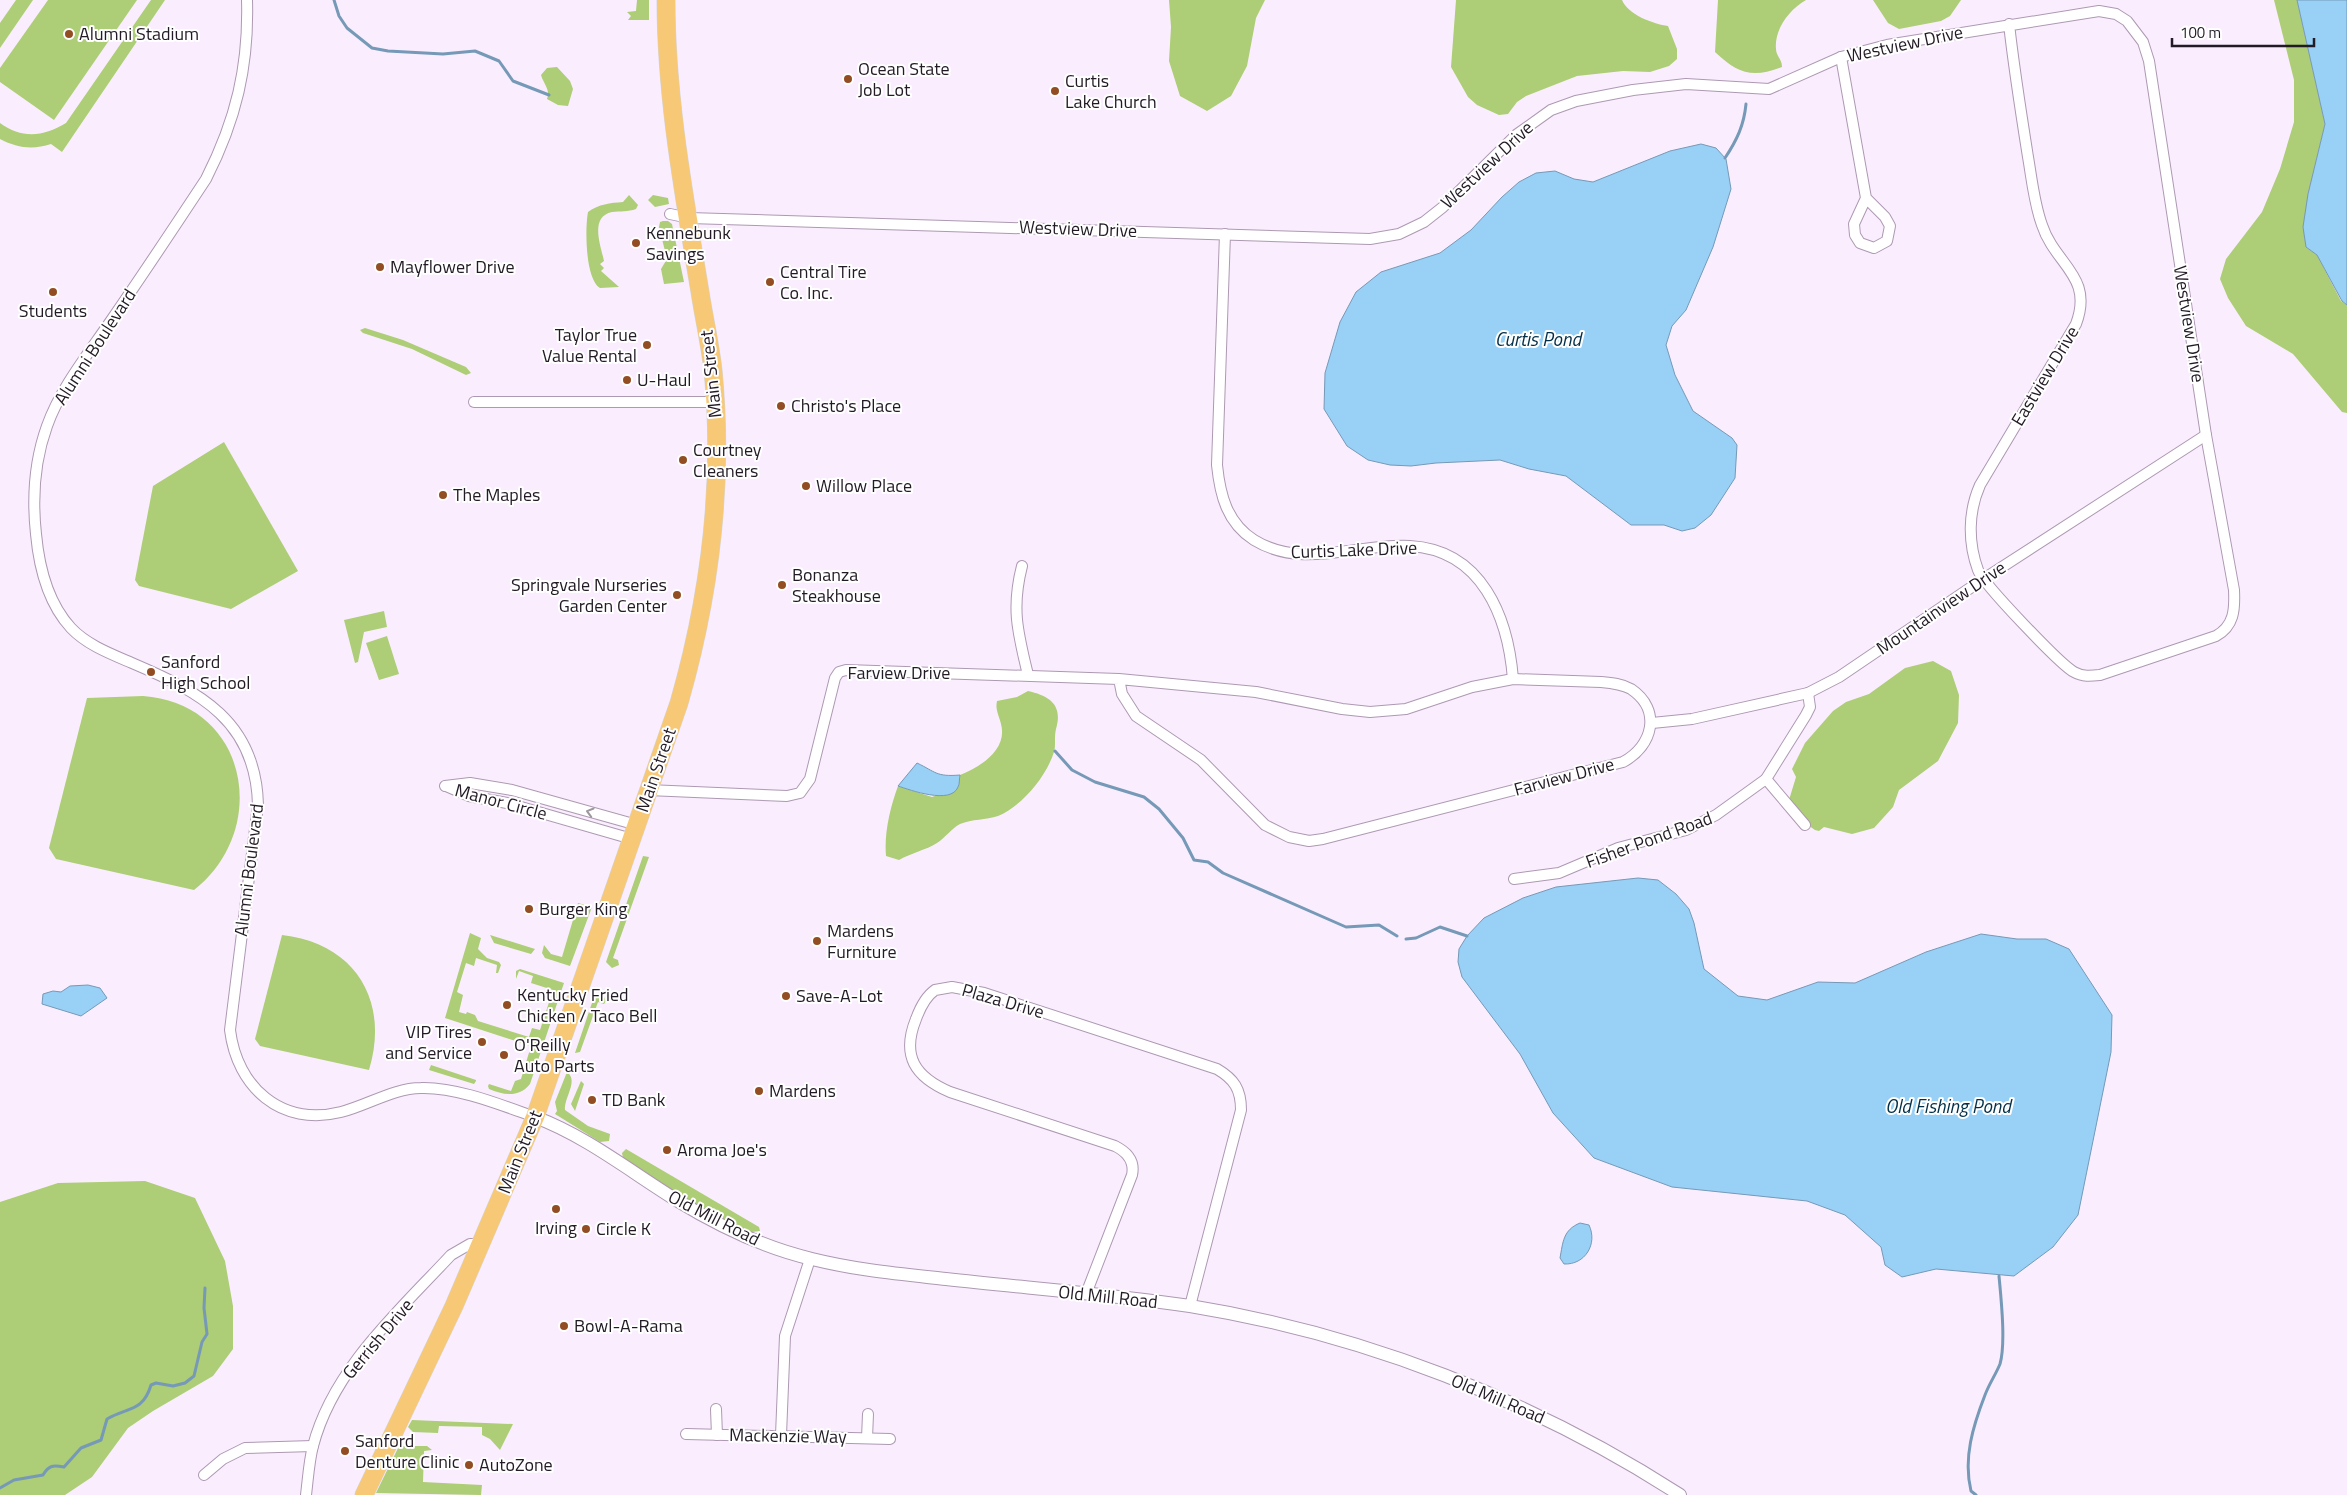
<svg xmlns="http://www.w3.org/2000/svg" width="2347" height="1495" font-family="'Titillium Web',sans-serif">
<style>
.green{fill:#adcd76}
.water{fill:#99d0f6;stroke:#7599b7}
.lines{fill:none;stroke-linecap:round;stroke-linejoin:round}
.stream{stroke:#7599b7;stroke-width:3}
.minor-casing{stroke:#ad99b2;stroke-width:12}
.tertiary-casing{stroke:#ad99b2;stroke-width:14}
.trunk-casing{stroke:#d7d6d8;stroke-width:19}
.minor{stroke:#fff;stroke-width:10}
.tertiary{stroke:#fff;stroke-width:12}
.trunk{stroke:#f7c876;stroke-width:18}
.oneway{stroke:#9c989c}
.poi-dot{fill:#924d23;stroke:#fff;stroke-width:2}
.labels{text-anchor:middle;stroke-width:4;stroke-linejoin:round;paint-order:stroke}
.poi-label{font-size:18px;fill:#221a24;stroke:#fff;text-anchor:start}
.street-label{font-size:18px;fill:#221a24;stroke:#fff}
.water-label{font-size:19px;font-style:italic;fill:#022f48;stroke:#fff}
</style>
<rect width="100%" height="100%" fill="#faeefe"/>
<g class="green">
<path d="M16 0H33L0 48V23Z"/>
<path d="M48 0H137L54 120 0 82V68Z"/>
<path d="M151 0H165L62 152 51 144C33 150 17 148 0 139V123C22 139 43 137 66 123Z"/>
<path d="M637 0H649V20H628L631 16 627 12 636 11Z"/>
<path d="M1169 0H1265L1256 18 1247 66 1231 96 1207 111 1180 96 1169 61 1171 27Z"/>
<path d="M1456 0H1622C1628 15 1654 24 1668 26L1677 49V59L1669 66 1650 72 1623 71 1577 76 1526 96 1517 102 1508 114 1499 115 1477 105 1468 97 1451 67Z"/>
<path d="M1718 0H1806C1790 9 1774 29 1776 49 1776 56 1782 59 1782 67 1752 79 1737 73 1715 52Z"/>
<path d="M1873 0H1961L1950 16 1941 21 1899 29 1888 23Z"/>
<path d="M2274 0H2297L2325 124 2308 194 2306 247 2317 255 2341 301 2347 305V413L2342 412 2293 354 2246 326 2228 298 2220 279 2226 259 2262 212 2280 169 2294 122V80Z"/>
<path d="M557 67 570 81 573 89 568 106 558 105 547 99C551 90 543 83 541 75L547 68Z"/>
<path d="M629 195 638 205 636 209C628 212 620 211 612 212 589 217 601 246 604 261L600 264 604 268 601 271 619 287 600 288C585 279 585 228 588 212 599 204 610 203 623 202Z"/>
<path d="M653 195 668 198 669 204 655 207 648 200Z"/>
<path d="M663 221H668L672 224 684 282 664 284 661 269 667 259 659 227 660 222Z"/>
<path d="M365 328 403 340 466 367 471 373 466 375 412 349 363 333 360 330Z"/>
<path d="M224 442 298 571 231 609 139 586 135 580 153 486Z"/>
<path d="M384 611 387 627 364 632 358 662 355 663 344 620Z"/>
<path d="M387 636 399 674 379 680 366 643Z"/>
<path d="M1933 661 1951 671 1959 695 1958 723 1938 761 1899 790 1893 807 1874 828 1852 834 1824 827 1819 831 1815 830 1805 823 1789 800 1796 777 1792 769 1805 743 1833 711 1846 702 1869 694 1905 668Z"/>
<path d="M1028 691C1050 696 1063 705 1056 729 1054 737 1056 745 1054 752 1046 777 1022 806 998 816 986 820 972 819 960 824 952 828 945 838 937 843 926 850 911 853 899 860L886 856C884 833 890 808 898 786L932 797 958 787 960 775C980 767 1008 750 1001 724 999 715 995 710 997 701L1017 697Z"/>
<path d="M143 696C247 703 272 828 194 890L56 859 49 848 87 698Z"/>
<path d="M643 856 649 857 613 958 618 960 619 965 612 968 606 962Z"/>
<path d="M578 903 592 907 570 966 545 958 542 953 544 945 551 954 562 957Z"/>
<path d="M470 933 481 938 478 949 487 958 499 962 501 965 498 973H496L497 965 476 958 474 966 466 963 457 992 463 995 459 1012 466 1014 467 1012 475 1015 478 1021 529 1037 532 1028 540 1030 553 990 531 983 533 976 519 971 516 979V971L520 969 564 983 530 1084C519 1098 503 1095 489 1089L488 1086 489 1084 511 1091 515 1081 521 1079 531 1046 445 1018Z"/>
<path d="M282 935C355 943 390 1001 369 1070L260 1046 255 1039Z"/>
<path d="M490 935 535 949 531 954 494 943Z"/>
<path d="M595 994 604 997 606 1001 604 1004 598 1002 580 1052 575 1053Z"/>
<path d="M431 1065 476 1080V1081L474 1084 429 1070Z"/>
<path d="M567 1072C579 1081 564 1097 565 1110L588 1126 610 1134 609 1141 600 1142 555 1114 557 1111 555 1102Z"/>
<path d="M581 1081 584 1084 575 1111 571 1104Z"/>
<path d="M626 1149 759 1227 760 1231 752 1232 706 1211 627 1163 623 1158 622 1153Z"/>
<path d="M145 1181 195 1198 225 1261 233 1306V1349L213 1376 153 1411 128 1428 92 1477 65 1495H0V1202L58 1183Z"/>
<path d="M412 1420 513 1424 500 1450 490 1439 482 1435V1427L439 1426 438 1433 413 1432 408 1427Z"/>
<path d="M399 1446H427L432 1450 424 1451 423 1482 482 1485 481 1495 376 1493Z"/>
</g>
<g class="water">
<path d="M2297 0H2347V305L2342 301 2317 255 2306 247 2303 227 2308 194 2325 124Z"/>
<path d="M1701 144 1716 148 1726 159 1731 189 1713 247 1686 310 1672 326 1666 345 1675 375 1693 411 1732 438 1737 445 1735 478 1711 515 1695 528 1682 531 1664 525H1631L1566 476 1529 469 1500 460 1436 463 1411 466 1390 465 1368 460 1347 446 1324 409 1325 373 1340 322 1356 292 1381 272 1440 253 1471 230 1502 197 1519 182 1536 173 1555 171 1574 179 1593 182 1670 151Z"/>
<path d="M917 763C936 772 936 777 960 775 959 778 960 784 958 787 951 805 910 790 898 786Z"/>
<path d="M1638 878 1658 880 1676 894 1689 909 1694 923 1704 969 1738 996 1767 1000 1818 982 1855 983 1926 952 1981 934 2017 939H2046L2069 949 2112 1015 2111 1052 2078 1215 2053 1247 2014 1276 1936 1269 1902 1277 1885 1265 1881 1247 1845 1215 1807 1201 1672 1187 1594 1158 1553 1113 1520 1054 1462 977 1458 962 1459 949 1467 936 1484 918 1523 898 1556 887Z"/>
<path d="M88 985 100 988 107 998 81 1016 42 1004 43 994 53 991 61 992 70 986Z"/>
<path d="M1580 1223 1589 1225C1598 1244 1585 1265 1564 1264L1560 1258C1563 1242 1563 1230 1580 1223Z"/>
</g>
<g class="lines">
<g class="stream">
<path d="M334 0 339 16 347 28 372 48 388 51 443 54 475 51 499 61 513 81 549 95"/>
<path d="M1725 158C1737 140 1744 125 1746 104"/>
<path d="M1055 751 1072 770 1095 782 1144 797 1159 809 1183 838 1194 860 1208 862 1223 873 1346 927 1379 925 1397 936"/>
<path d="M1406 939 1416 938 1440 927 1467 936"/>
<path d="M0 1488 14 1480 43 1475C49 1465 53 1465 64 1467L81 1448 101 1440 107 1419C128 1407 143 1412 151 1385L156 1383 173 1386 185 1383 194 1376 202 1342 207 1334 204 1308 205 1288"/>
<path d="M1976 1495 1971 1491C1963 1458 1973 1426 1985 1395 1989 1384 1996 1374 2000 1364 2006 1343 2001 1298 1999 1276"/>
</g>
<g class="minor-casing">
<g id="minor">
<path d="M247 0C249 66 236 120 206 179 175 226 144 273 112 319 89 353 61 387 47 426 34 462 32 497 36 534 39 567 48 603 71 628 87 645 111 654 132 663 200 692 256 721 258 805L230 1030C237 1087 281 1127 341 1112 368 1105 394 1088 421 1088 457 1087 501 1105 535 1117"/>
<path d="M1841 57 1866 198 1854 224 1855 235 1860 243 1874 248 1887 241 1890 226 1885 217 1866 198"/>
<path d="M670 214 689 218 1370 239 1399 234 1424 222 1443 207 1516 135 1551 110 1576 101 1633 90 1686 84 1769 89 1841 57 1887 45 2099 11 2116 14 2127 21 2143 42 2149 61 2206 435 2234 590C2235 610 2234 626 2216 636L2100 675C2091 676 2083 677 2074 672 2061 665 1983 584 1978 570 1968 543 1968 512 1980 485L2076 324C2094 276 2055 265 2042 225 2034 203 2032 180 2028 157 2021 113 2014 69 2009 24"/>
<path d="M1225 234 1217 465C1220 495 1227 523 1254 540 1303 570 1357 543 1410 546 1482 550 1508 617 1513 679"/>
<path d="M474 402H715"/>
<path d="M1022 566C1011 609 1018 633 1028 675"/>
<path d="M1652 723 1692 719 1808 693 1839 677 1982 580 2206 435"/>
<path d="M1766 779 1805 825"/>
<path d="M445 786 470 783 512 790 637 825"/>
<path d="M446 786 469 796 507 803 632 839"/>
<path d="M648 790 787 796 800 793 810 779 835 678 839 672 846 670 1119 679 1256 692 1342 709 1370 712 1406 709 1472 687 1513 679 1601 682C1612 683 1622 684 1631 689 1662 710 1653 746 1623 762L1323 839 1309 841 1289 837 1265 825 1201 760 1136 716 1122 694 1119 679"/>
<path d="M1514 879 1559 873 1618 848 1686 830 1716 815 1766 779 1806 715 1810 707 1808 693"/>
<path d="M1086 1294 1132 1175C1135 1161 1127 1152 1115 1146L950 1092C915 1077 901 1056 916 1019 920 1008 925 997 935 990L952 987 984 993 1217 1069C1234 1079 1241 1089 1241 1110L1190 1306"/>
<path d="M716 1409 717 1435"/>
<path d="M686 1434 890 1439"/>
<path d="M781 1435 785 1336 810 1259"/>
<path d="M867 1438 868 1414"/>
<path d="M204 1475 223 1459 245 1448 313 1446"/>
<path d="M306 1495C308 1479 309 1461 313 1446 333 1369 399 1311 451 1255L470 1244H482"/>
</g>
</g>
<g class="tertiary-casing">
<path id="tertiary" d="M535 1117C586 1136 631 1172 678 1201 719 1226 765 1248 812 1259 856 1270 901 1274 946 1279 1027 1288 1109 1294 1190 1306 1363 1334 1533 1400 1680 1495"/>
</g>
<g class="trunk-casing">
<path id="trunk" d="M364 1495 454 1306 535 1117 679 703C710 595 724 483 713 370 710 344 704 318 700 292 684 195 666 98 666 0"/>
</g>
<use href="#minor" class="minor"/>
<use href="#tertiary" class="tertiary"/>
<use href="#trunk" class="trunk"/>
</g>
<defs><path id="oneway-chevron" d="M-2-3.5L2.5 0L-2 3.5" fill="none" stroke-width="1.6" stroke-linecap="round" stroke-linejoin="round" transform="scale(1.25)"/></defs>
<use class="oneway" href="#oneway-chevron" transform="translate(590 812) rotate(-164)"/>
<g class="poi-dot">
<circle cx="69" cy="34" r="5"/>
<circle cx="848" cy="79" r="5"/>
<circle cx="1055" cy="91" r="5"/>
<circle cx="636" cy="243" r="5"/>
<circle cx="380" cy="267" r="5"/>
<circle cx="770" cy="282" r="5"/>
<circle cx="53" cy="292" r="5"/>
<circle cx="647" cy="345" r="5"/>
<circle cx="627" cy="380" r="5"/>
<circle cx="781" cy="406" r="5"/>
<circle cx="683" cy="460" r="5"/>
<circle cx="806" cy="486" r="5"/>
<circle cx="443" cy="495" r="5"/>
<circle cx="782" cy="585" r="5"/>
<circle cx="677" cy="595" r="5"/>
<circle cx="151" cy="672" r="5"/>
<circle cx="529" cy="909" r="5"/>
<circle cx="817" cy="941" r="5"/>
<circle cx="786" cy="996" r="5"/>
<circle cx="507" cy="1005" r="5"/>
<circle cx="482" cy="1042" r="5"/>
<circle cx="504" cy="1055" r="5"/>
<circle cx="759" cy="1091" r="5"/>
<circle cx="592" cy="1100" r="5"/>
<circle cx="667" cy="1150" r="5"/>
<circle cx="556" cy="1209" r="5"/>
<circle cx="586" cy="1229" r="5"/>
<circle cx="564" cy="1326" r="5"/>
<circle cx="345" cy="1451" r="5"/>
<circle cx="469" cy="1465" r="5"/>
</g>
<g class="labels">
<g class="poi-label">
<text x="79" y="40">Alumni Stadium</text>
<text x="858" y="75">Ocean State<tspan x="858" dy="21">Job Lot</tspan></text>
<text x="1065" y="87">Curtis<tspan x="1065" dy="21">Lake Church</tspan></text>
<text x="646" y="239">Kennebunk<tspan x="646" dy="21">Savings</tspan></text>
<text x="390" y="273">Mayflower Drive</text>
<text x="780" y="278">Central Tire<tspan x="780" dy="21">Co. Inc.</tspan></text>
<text x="53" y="317" text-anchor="middle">Students</text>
<text x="637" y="341" text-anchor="end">Taylor True<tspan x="637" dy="21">Value Rental</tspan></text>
<text x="637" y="386">U-Haul</text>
<text x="791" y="412">Christo's Place</text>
<text x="693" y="456">Courtney<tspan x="693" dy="21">Cleaners</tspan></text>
<text x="816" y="492">Willow Place</text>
<text x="453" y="501">The Maples</text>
<text x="792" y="581">Bonanza<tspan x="792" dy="21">Steakhouse</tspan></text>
<text x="667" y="591" text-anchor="end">Springvale Nurseries<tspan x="667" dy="21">Garden Center</tspan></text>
<text x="161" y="668">Sanford<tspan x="161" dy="21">High School</tspan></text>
<text x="539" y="915">Burger King</text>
<text x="827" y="937">Mardens<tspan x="827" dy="21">Furniture</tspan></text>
<text x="517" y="1001">Kentucky Fried<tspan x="517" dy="21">Chicken / Taco Bell</tspan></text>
<text x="796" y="1002">Save-A-Lot</text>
<text x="472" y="1038" text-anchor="end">VIP Tires<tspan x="472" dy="21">and Service</tspan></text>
<text x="514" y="1051">O'Reilly<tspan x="514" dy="21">Auto Parts</tspan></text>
<text x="769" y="1097">Mardens</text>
<text x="602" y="1106">TD Bank</text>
<text x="677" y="1156">Aroma Joe's</text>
<text x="556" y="1234" text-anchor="middle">Irving</text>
<text x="596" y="1235">Circle K</text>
<text x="574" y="1332">Bowl-A-Rama</text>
<text x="355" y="1447">Sanford<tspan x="355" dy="21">Denture Clinic</tspan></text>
<text x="479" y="1471">AutoZone</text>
</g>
<g class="street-label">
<text transform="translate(1905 44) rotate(-12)" y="6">Westview Drive</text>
<text transform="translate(1487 165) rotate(-43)" y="6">Westview Drive</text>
<text transform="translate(1078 229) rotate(2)" y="6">Westview Drive</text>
<text transform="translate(2189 324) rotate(81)" y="6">Westview Drive</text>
<text transform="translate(95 347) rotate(-57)" y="6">Alumni Boulevard</text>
<text transform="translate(711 374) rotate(-96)" y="6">Main Street</text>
<text transform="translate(2045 376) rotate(-59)" y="6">Eastview Drive</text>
<text transform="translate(1354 550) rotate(-2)" y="6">Curtis Lake Drive</text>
<text transform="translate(1941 608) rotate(-34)" y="6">Mountainview Drive</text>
<text x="899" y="679">Farview Drive</text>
<text transform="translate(656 770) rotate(-71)" y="6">Main Street</text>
<text transform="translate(1564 777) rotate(-15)" y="6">Farview Drive</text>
<text transform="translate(501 802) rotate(15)" y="6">Manor Circle</text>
<text transform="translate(1649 840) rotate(-20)" y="6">Fisher Pond Road</text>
<text transform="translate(249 870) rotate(-83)" y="6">Alumni Boulevard</text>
<text transform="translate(1003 1001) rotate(16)" y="6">Plaza Drive</text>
<text transform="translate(520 1152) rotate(-68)" y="6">Main Street</text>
<text transform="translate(714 1218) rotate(27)" y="6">Old Mill Road</text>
<text transform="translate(1108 1297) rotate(6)" y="6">Old Mill Road</text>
<text transform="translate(378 1339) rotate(-50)" y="6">Gerrish Drive</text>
<text transform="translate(1498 1399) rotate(23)" y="6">Old Mill Road</text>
<text transform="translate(788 1436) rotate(1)" y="6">Mackenzie Way</text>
</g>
<g class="water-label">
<text x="1538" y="346">Curtis Pond</text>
<text x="1948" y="1113">Old Fishing Pond</text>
</g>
</g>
<path d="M2172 38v8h142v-8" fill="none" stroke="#221a24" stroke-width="2.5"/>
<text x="2180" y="38" font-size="15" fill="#221a24" stroke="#ffffff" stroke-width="4" paint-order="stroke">100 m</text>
</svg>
